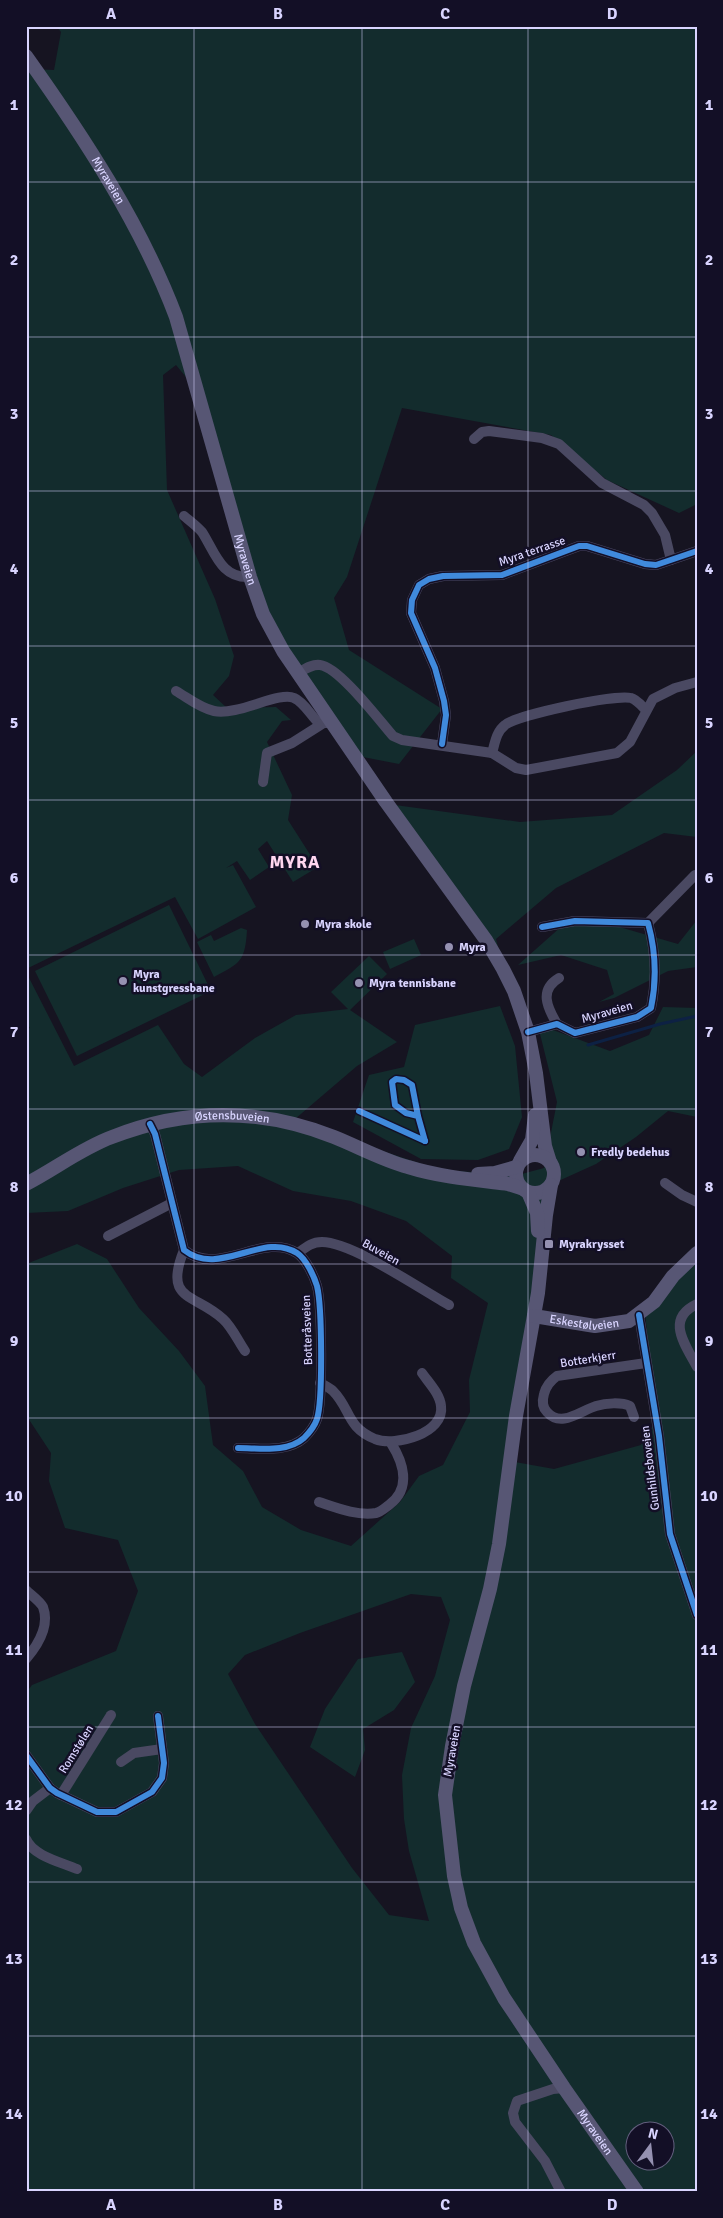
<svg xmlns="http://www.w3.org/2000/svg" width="723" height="2218" font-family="Signika,sans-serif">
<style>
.green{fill:#132c2d;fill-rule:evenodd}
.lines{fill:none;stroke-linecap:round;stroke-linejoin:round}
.stream{stroke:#0d2144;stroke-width:3}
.street{stroke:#4a4962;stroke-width:10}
.secondary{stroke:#575674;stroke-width:14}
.cycleway-casing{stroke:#130f26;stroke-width:9}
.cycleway{stroke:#408adc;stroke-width:6}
.grid{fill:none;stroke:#d9d4ff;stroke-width:1;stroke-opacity:0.55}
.poi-dot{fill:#9591b1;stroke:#130f26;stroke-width:2}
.labels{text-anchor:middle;stroke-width:5;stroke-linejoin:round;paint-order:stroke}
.street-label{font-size:12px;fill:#d9d4ff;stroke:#130f26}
.poi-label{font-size:12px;font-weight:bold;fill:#d9d4ff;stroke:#130f26;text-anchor:start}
.district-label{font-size:18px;font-weight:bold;letter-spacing:1px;fill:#ffd6f0;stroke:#130f26}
.neatline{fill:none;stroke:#d9d4ff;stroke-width:2}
.grid-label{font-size:16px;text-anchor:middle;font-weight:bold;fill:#d9d4ff}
</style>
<rect width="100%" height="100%" fill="#161421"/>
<g class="green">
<path d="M56 26H697V504L679 513 607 480 551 435 402 408 347 577 334 598 349 650 442 709 399 764 363 757 322 719 264 608 195 388 176 365 163 375 167 490 215 599 234 656 229 676 213 695 227 708 276 707 291 720 282 721 267 742 292 795 288 820 318 867 293 882 267 841 258 849 269 867 250 880 237 861 226 868 233 865 256 907 198 939 175 897 26 969V63L33 69 54 70 61 32Z"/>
<path d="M697 751V837L664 833 556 888 496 939 499 951 395 805 520 822 612 815 677 770Z"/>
<path d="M169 905 211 991 77 1056 35 971Z"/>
<path d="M697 920V967L668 971 614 998 599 1002 614 994 607 970 561 955 518 965 562 926H616L678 944Z"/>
<path d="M241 928 247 930C245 962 240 963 214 977L197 942 211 935 214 941Z"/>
<path d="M414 939 421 955 390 969 383 952Z"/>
<path d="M369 956 387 974 350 1010 397 1042 357 1066 295 1119 334 1135 440 1170 518 1175 544 1168 557 1102 539 1030H553L610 1051 649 1035 663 1007 697 1008V1117L668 1111 636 1137 596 1164 543 1188 540 1253 515 1462 554 1469 641 1445 655 1422 645 1311 697 1260V2192H26V1693L32 1685 116 1651 138 1591 118 1540 65 1528 49 1481 51 1453 26 1415V1264L77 1244 107 1259 139 1308 179 1351 205 1386 213 1445 243 1471 262 1507 301 1530 351 1546 400 1502 419 1476 443 1465 470 1412 469 1380 488 1303 451 1278 452 1256 406 1221 351 1201 293 1191 238 1166 179 1170 123 1188 68 1211 26 1213V1030L30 1028 26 1022V972L74 1066 158 1025 184 1064 202 1077 255 1038 296 1015 348 1009 331 992ZM411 1594 441 1597 450 1620 435 1676 411 1728 402 1775 404 1819 409 1851 429 1921 389 1915 352 1868 255 1724 228 1674 245 1655 300 1633ZM636 2130H666V2160H636Z"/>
<path d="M500 1006 515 1046 522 1117 509 1149 478 1160 421 1159 353 1122 369 1075 404 1067 415 1025Z"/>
<path d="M402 1652 415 1682 394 1710 363 1729 365 1750 355 1777 310 1747 325 1709 358 1659Z"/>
</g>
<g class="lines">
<path class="stream" d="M588 1045 660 1024 697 1016"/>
<g class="street">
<path d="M474 439 482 432 489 431 542 438 559 444 602 483 644 505 652 513 665 535 671 560"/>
<path d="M184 516C190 521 197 526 202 532 215 552 221 579 250 577"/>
<path d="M298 673C305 669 312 664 320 665 339 667 379 720 393 736L402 740 492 753"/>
<path d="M176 691C188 698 200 708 214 711 238 716 279 691 294 698 304 702 311 716 319 723H331"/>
<path d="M646 710C642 706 636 699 631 698 615 694 517 715 505 725 496 732 495 743 492 753L516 768 526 770 617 753 630 742 653 699 675 688 697 682"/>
<path d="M442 744 446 715 444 701 435 668 411 613 412 600 419 585 429 579 443 576 502 575 579 546H587L645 564 656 565 697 551"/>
<path d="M263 782 267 753 292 743 322 724"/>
<path d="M648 923 695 875"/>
<path d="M557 1024C547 1007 539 990 559 978"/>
<path d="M528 1032 557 1024 575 1033 637 1017 651 1008C657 979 656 952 648 923L575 921 542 927"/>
<path d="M150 1124 155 1134 184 1250C219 1278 263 1231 297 1253 306 1259 314 1276 317 1286 322 1306 323 1400 317 1419 315 1425 309 1433 304 1438 287 1453 260 1448 238 1448"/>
<path d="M665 1183 682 1195 697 1202"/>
<path d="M108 1236 172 1203"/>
<path d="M184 1250C163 1302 195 1293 223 1319 232 1327 238 1341 245 1351"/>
<path d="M298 1253C306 1247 312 1242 322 1242 352 1242 420 1289 449 1305"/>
<path d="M697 1304C665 1319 685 1344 697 1367"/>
<path d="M639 1315 659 1436 670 1534 697 1615"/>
<path d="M320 1383C324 1385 330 1388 333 1391 351 1409 346 1427 375 1439 396 1447 445 1433 441 1406 440 1394 429 1383 422 1373"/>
<path d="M634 1417 630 1406C621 1402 606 1403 596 1406 580 1411 561 1428 547 1412 542 1407 542 1401 544 1394 546 1386 550 1381 557 1376L646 1363"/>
<path d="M319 1502C337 1508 357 1516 376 1513 381 1512 385 1508 389 1505 412 1488 403 1462 391 1443"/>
<path d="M26 1590C31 1595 40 1601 43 1607 50 1626 38 1645 26 1659"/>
<path d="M26 1755 50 1788 57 1793 97 1812H116L152 1792 162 1778 164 1763 158 1716"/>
<path d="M121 1762 134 1753 162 1749"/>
<path d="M61 1795 111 1715"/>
<path d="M26 1811 33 1801 50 1788"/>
<path d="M26 1839C33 1856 61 1862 77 1869"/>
<path d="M561 2192 545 2161 515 2122 513 2113 517 2101 553 2089 564 2088"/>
</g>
<g class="secondary">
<path id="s1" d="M26 56C83 136 141 224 176 317L250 577 263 614 283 651 386 802 486 940 503 969 514 991 528 1032 536 1073 545 1146 550 1162"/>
<circle cx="535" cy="1174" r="19"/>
<path d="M520 1161 532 1140 535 1115"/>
<path d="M478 1174 495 1173 516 1167"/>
<path id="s2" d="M26 1184C55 1169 82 1148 112 1137 186 1108 261 1108 334 1137 359 1147 382 1160 408 1167 440 1177 475 1180 508 1184L521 1188"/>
<path id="s3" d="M551 1185 546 1215 538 1293 516 1416 499 1544 490 1589 464 1686 452 1746 445 1795 454 1876 461 1908 474 1943 504 1998 564 2088 637 2192"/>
<path d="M528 1192 537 1213 538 1231"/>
<path id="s4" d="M534 1316 595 1326 629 1321 654 1302 673 1276 697 1253"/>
</g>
<g class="cycleway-casing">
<g id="cycleway">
<path d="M442 744 446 715 444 701 435 668 411 613 412 600 419 585 429 579 443 576 502 575 579 546H587L645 564 656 565 697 551"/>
<path d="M528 1032 557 1024 575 1033 637 1017 651 1008C657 979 656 952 648 923L575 921 542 927"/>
<path d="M359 1111 425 1141"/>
<path d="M418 1116 406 1113 395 1105 392 1082 396 1079 404 1080 412 1085 418 1116 425 1141"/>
<path d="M150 1124 155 1134 184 1250C219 1278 263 1231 297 1253 306 1259 314 1276 317 1286 322 1306 323 1400 317 1419 315 1425 309 1433 304 1438 287 1453 260 1448 238 1448"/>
<path d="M639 1315 659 1436 670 1534 697 1615"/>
<path d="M26 1755 50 1788 57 1793 97 1812H116L152 1792 162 1778 164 1763 158 1716"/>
</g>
</g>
<use href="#cycleway" class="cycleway"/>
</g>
<path class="grid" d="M194 26V2192M362 26V2192M528 26V2192M26 182H697M26 337H697M26 491H697M26 646H697M26 800H697M26 955H697M26 1109H697M26 1264H697M26 1418H697M26 1572H697M26 1727H697M26 1882H697M26 2036H697"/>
<g class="poi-dot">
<circle cx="305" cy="924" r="5"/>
<circle cx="449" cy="947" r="5"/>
<circle cx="123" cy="981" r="5"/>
<circle cx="359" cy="983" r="5"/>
<circle cx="581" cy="1152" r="5"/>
<rect x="544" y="1239" width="10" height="10" rx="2.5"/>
</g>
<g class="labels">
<g class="street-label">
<text dy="4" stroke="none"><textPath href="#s1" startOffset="149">Myraveien</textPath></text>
<text transform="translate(532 551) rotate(-19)" y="4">Myra terrasse</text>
<text dy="4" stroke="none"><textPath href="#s1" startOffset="554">Myraveien</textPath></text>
<text transform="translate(607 1012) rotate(-16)" y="4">Myraveien</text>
<text dy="4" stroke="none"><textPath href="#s2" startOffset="221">Østensbuveien</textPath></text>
<text transform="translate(381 1252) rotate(29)" y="4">Buveien</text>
<text dy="4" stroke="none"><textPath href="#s4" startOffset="51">Eskestølveien</textPath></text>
<text transform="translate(307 1330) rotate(-92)" y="4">Botteråsveien</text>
<text transform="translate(588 1359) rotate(-9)" y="4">Botterkjerr</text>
<text transform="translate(650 1468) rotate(-97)" y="4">Gunhildsboveien</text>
<text transform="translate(76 1749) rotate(-58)" y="4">Romstølen</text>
<text transform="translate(452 1751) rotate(-80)" y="4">Myraveien</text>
<text dy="4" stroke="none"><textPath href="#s3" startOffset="996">Myraveien</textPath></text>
</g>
<g class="poi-label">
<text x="315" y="928">Myra skole</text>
<text x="459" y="951">Myra</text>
<text x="133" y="978">Myra<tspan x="133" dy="14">kunstgressbane</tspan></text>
<text x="369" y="987">Myra tennisbane</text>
<text x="591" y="1156">Fredly bedehus</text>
<text x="559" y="1248">Myrakrysset</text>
</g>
<g class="district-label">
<text x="295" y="868">MYRA</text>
</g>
</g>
<rect width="723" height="2218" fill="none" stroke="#130f26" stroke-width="55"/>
<g transform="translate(650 2146) rotate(15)"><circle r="24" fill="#130f26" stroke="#625e7d"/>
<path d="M0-4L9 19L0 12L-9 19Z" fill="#9591b1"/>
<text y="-8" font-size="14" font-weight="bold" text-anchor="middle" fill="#d9d4ff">N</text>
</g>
<rect x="28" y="28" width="668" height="2162" class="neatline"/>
<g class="grid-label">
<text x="111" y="19">A</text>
<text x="278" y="19">B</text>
<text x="445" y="19">C</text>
<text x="612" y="19">D</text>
<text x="14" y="110">1</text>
<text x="709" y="110">1</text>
<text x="14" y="265">2</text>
<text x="709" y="265">2</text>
<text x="14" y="419">3</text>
<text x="709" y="419">3</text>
<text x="14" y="574">4</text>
<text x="709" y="574">4</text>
<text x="14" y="728">5</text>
<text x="709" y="728">5</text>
<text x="14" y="883">6</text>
<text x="709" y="883">6</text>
<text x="14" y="1037">7</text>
<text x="709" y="1037">7</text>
<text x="14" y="1192">8</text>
<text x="709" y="1192">8</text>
<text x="14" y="1346">9</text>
<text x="709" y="1346">9</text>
<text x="14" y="1501">10</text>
<text x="709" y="1501">10</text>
<text x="14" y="1655">11</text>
<text x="709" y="1655">11</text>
<text x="14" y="1810">12</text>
<text x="709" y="1810">12</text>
<text x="14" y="1964">13</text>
<text x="709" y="1964">13</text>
<text x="14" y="2119">14</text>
<text x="709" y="2119">14</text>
<text x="111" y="2210">A</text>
<text x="278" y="2210">B</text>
<text x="445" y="2210">C</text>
<text x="612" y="2210">D</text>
</g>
</svg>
